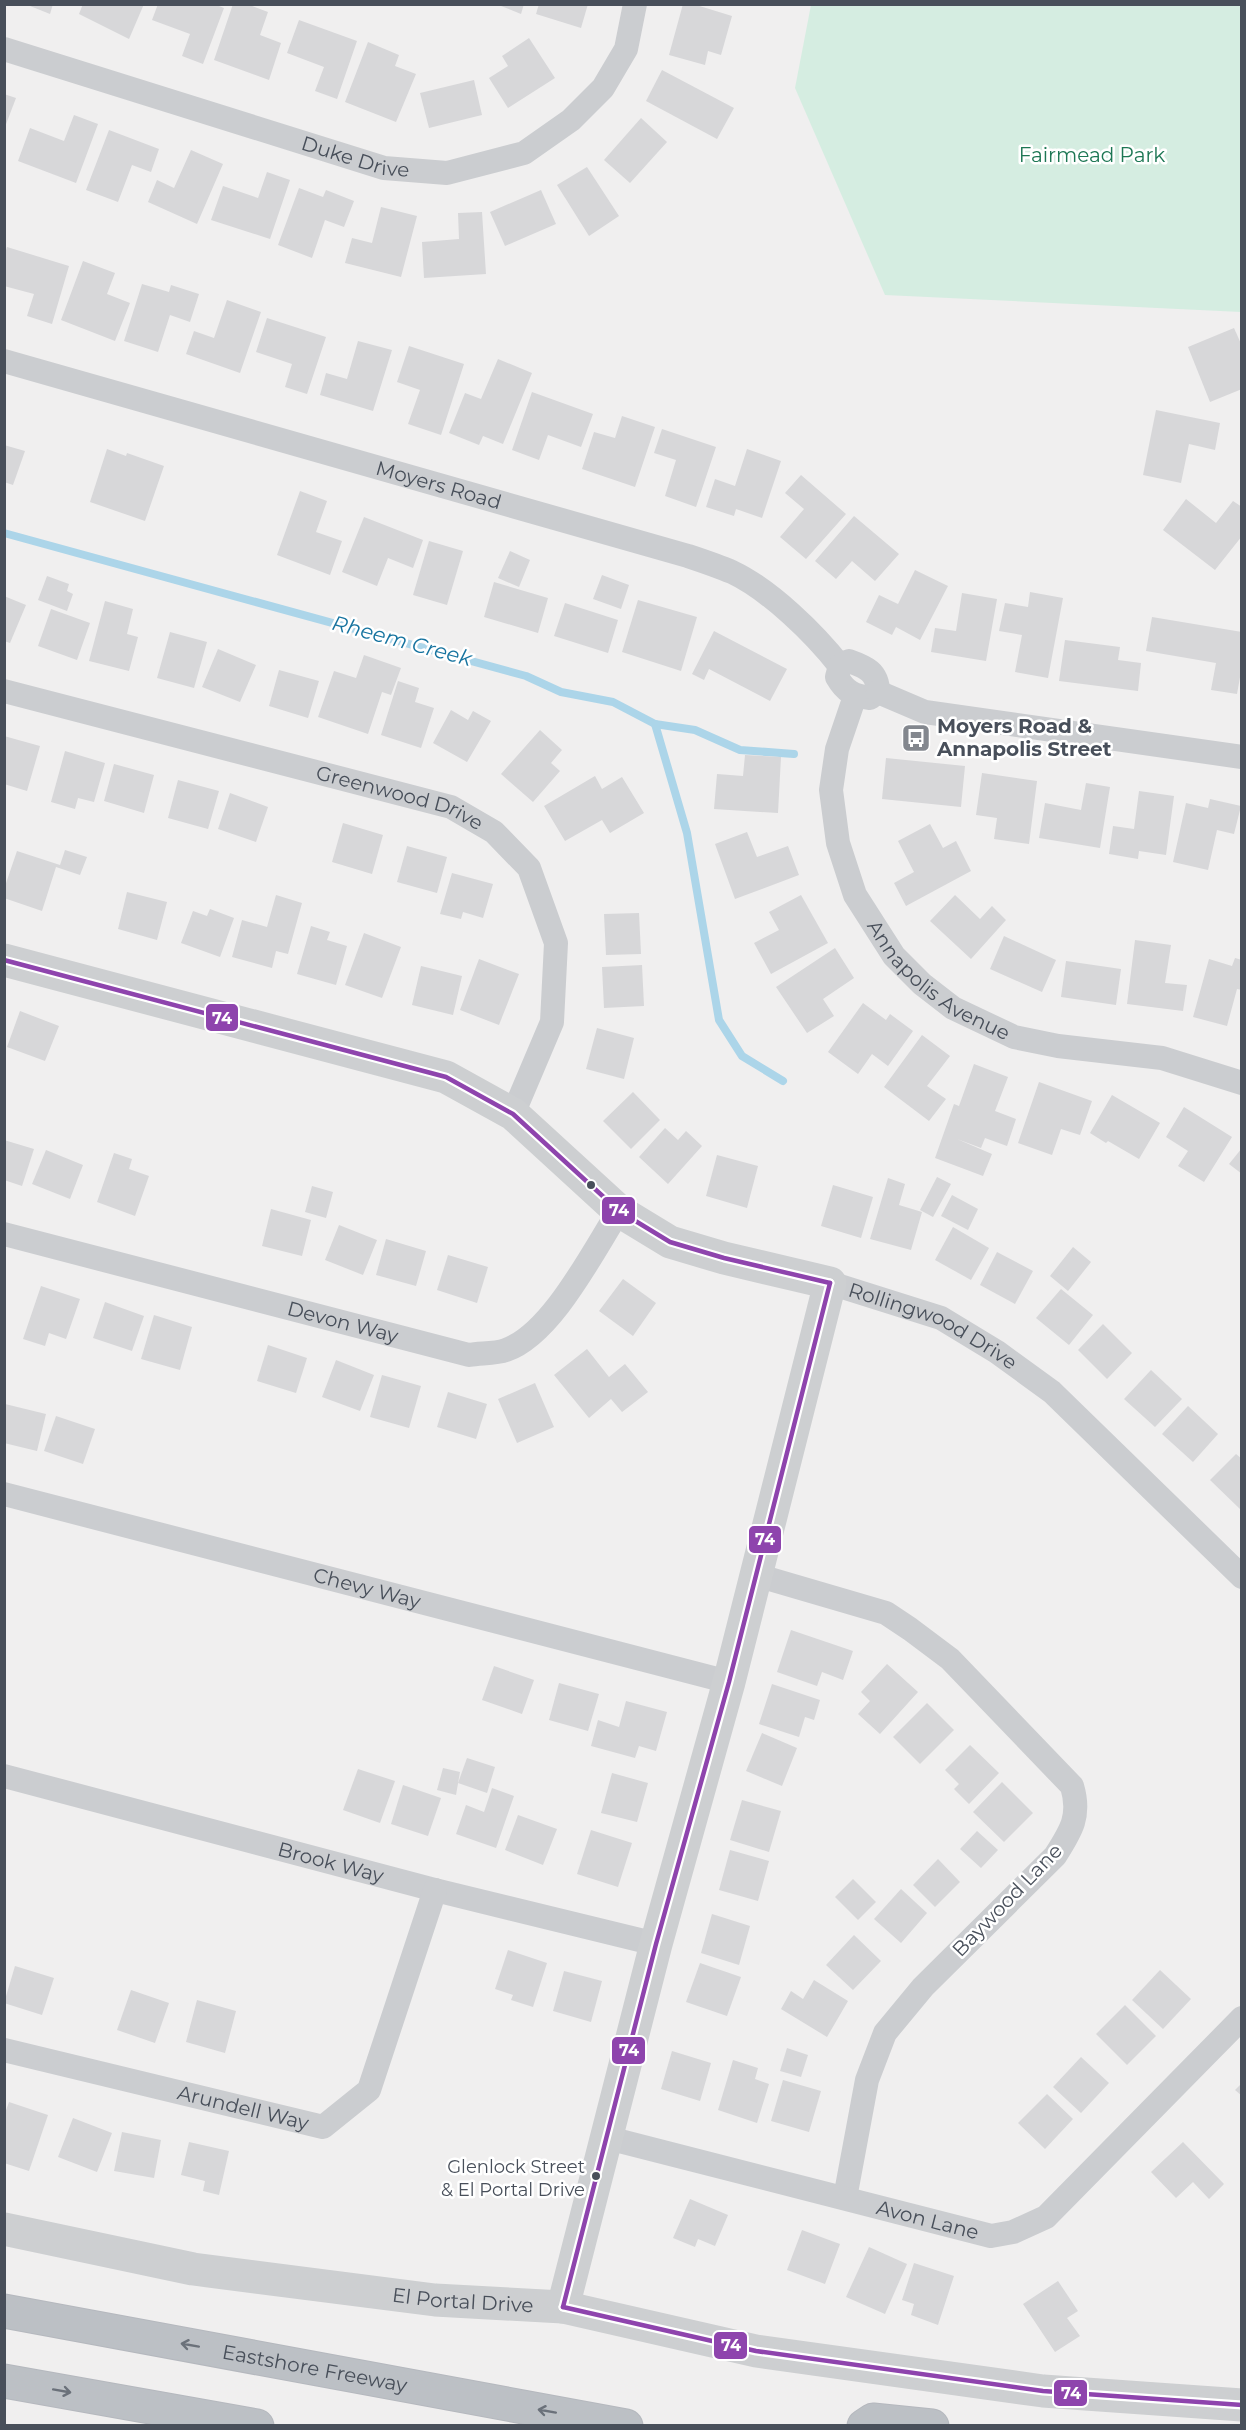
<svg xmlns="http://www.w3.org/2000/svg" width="1246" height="2430" font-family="Montserrat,sans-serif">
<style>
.green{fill:#d5ede1}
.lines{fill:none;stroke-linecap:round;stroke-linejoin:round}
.stream{stroke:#acd5e9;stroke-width:8}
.building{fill:#d7d7d9}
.highway-casing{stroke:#b5b8be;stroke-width:35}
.street{stroke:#cbcdd0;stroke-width:24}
.secondary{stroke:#cdcfd1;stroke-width:33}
.highway{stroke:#bcc0c5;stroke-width:33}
.bus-1-casing{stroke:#fff;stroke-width:9}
.bus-1{stroke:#8e44ad;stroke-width:4.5}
.oneway{stroke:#6b717a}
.bus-dot{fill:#484f5a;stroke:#fff;stroke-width:2}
.labels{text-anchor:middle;stroke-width:5;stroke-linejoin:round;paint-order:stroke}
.bus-label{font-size:18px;fill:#484f5a;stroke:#fff;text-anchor:end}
.street-label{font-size:20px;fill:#484f5a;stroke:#fff}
.park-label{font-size:20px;fill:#1d7754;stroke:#fff}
.poi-label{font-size:20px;font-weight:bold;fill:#484f5a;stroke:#fff;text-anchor:start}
.water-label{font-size:21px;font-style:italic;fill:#16739f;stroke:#fff}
.line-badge{stroke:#fff;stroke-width:2}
.badge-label{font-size:16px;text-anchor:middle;font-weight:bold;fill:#fff}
</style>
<rect width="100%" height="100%" fill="#f0efef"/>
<path class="green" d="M811 5H1241V312L885 295 795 88Z"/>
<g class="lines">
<g class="stream">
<path d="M4 533 526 676 561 692 613 702 655 724 695 730 740 750 794 754"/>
<path d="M655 724 687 833 719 1020 742 1056 783 1081"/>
</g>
</g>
<g class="building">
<path d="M25 4H53L50 14Z"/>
<path d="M83 4H144L129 39 79 14Z"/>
<path d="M158 4H214L224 8 203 64 182 56 190 34 152 20Z"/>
<path d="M233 4H247L268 12 260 35 281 43 269 80 214 60Z"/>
<path d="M496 4H524L521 14Z"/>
<path d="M539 4H588L581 28 536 14Z"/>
<path d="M683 4H693L732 16 721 55 708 51 705 65 669 55Z"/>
<path d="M299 20 357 41 337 99 315 91 324 67 287 53Z"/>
<path d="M529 38 555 78 508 108 489 78 508 66 502 56Z"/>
<path d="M368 42 399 55 395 66 416 74 396 122 345 102Z"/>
<path d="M662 70 734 108 717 139 646 101Z"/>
<path d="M474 80 482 115 429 128 420 93Z"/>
<path d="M4 94 16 98 5 127H4Z"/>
<path d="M74 115 98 124 76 183 18 161 30 128 64 141Z"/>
<path d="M641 118 667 142 630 183 604 160Z"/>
<path d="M109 130 159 149 151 172 132 165 118 202 86 190Z"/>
<path d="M191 150 223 164 197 224 148 202 157 180 174 188Z"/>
<path d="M587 167 619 216 589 236 557 185Z"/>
<path d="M267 172 290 180 270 239 211 220 223 186 258 198Z"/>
<path d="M299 188 323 197 326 190 354 201 344 227 325 220 312 258 278 245Z"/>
<path d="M541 190 556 224 505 246 490 212Z"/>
<path d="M381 207 417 216 401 277 345 263 352 238 372 243Z"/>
<path d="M482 212 486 274 424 278 422 242 459 239 458 213Z"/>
<path d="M7 247 69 266 52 324 27 316 34 294 4 286V257Z"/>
<path d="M83 261 115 273 107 294 130 303 115 341 61 320Z"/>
<path d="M142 284 169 292 171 285 199 294 190 322 170 315 158 352 124 341Z"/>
<path d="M227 300 261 312 240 373 186 354 194 331 214 338Z"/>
<path d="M267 318 326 337 307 394 285 387 292 364 256 352Z"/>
<path d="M1234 328 1242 346V389L1210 402 1188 347Z"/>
<path d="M358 341 392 350 373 411 320 395 326 373 347 379Z"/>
<path d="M409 346 464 364 441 435 408 424 420 390 397 382Z"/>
<path d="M498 359 532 373 503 444 483 436 479 445 449 433 465 393 481 399Z"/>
<path d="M532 392 593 414 581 447 548 435 539 460 512 450Z"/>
<path d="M1156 410 1220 423 1215 450 1189 444 1181 483 1143 475Z"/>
<path d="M622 416 655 427 635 487 582 469 594 432 615 438Z"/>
<path d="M662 429 716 447 696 507 665 496 676 460 654 453Z"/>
<path d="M4 445 25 451 13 485 4 482Z"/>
<path d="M107 449 126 456 127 453 164 466 145 521 90 502Z"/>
<path d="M747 449 781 461 762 518 736 509 734 516 706 507 715 479 735 486Z"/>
<path d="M801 475 846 514 806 559 780 537 804 509 785 493Z"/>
<path d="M300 491 327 501 316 532 342 541 330 575 277 555Z"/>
<path d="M1186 499 1216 523 1233 501 1242 507V536L1215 570 1163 530Z"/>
<path d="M854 516 899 554 875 581 852 561 836 579 815 561Z"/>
<path d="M364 517 423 540 413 568 388 558 377 586 342 572Z"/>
<path d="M429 541 463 551 447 605 413 595Z"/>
<path d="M510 551 530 560 519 587 498 578Z"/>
<path d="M915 570 948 586 920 640 896 627 892 635 866 622 879 595 898 604Z"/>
<path d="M602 575 629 585 621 609 593 599Z"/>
<path d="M47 576 69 584 67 591 73 594 67 611 38 600Z"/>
<path d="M494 582 548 598 538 633 484 617Z"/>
<path d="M1030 592 1063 598 1048 678 1015 672 1022 635 999 631 1005 603 1028 607Z"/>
<path d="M962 593 997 599 986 661 931 652 935 628 956 631Z"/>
<path d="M4 596 26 605 10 643 4 641Z"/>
<path d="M638 600 697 617 681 671 622 652Z"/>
<path d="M105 601 133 609 127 634 138 637 129 671 89 661Z"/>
<path d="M565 603 618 620 608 653 554 636Z"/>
<path d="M51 609 90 623 77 660 38 646Z"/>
<path d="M1152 617 1242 632V666L1237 694 1211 690 1216 663 1146 651Z"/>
<path d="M714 631 787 669 770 701 709 669 704 680 692 674Z"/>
<path d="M170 632 207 642 194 688 157 678Z"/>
<path d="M1065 640 1120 647 1118 660 1141 663 1138 691 1059 681Z"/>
<path d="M218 649 256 665 240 702 202 687Z"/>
<path d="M364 655 401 668 391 695 382 692 368 734 318 717 334 671 356 678Z"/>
<path d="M279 670 319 681 308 718 269 706Z"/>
<path d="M398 681 419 688 415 702 434 708 421 748 381 735Z"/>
<path d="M451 710 468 720 473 711 491 721 467 762 433 743Z"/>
<path d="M540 730 562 750 551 763 560 771 533 802 501 774Z"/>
<path d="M4 736 40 746 27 791 4 784Z"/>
<path d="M65 751 105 763 94 802 78 798 75 809 51 802Z"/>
<path d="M745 755 781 757 778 813 714 809 717 774 743 776Z"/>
<path d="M886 758 965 766 961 807 882 799Z"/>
<path d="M114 764 154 775 144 813 104 801Z"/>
<path d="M982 773 1037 781 1029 844 994 839 997 818 976 815Z"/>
<path d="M595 776 602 789 622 777 644 813 610 833 602 820 565 841 544 806Z"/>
<path d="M178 780 219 791 208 829 168 818Z"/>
<path d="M1086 783 1110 787 1100 848 1039 838 1045 803 1081 810Z"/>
<path d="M1139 791 1174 796 1166 855 1139 851 1138 859 1109 854 1113 826 1134 829Z"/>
<path d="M230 793 268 807 256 842 218 829Z"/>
<path d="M1210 799 1241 806 1234 834 1217 830 1208 870 1173 862 1186 803 1208 808Z"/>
<path d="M343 823 383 835 372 874 332 862Z"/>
<path d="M930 824 943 848 956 841 971 871 906 906 894 883 914 872 898 841Z"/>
<path d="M747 832 757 857 788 846 799 875 735 899 715 844Z"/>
<path d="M407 846 447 857 437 893 397 882Z"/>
<path d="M65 850 87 857 80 875 56 867 42 911 4 898V889L17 851 60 865Z"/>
<path d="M452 873 493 884 483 918 463 912 461 919 440 914Z"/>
<path d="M127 892 167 902 157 940 118 929Z"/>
<path d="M276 895 302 903 288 954 276 951 272 968 232 957 242 920 267 927Z"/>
<path d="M801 895 828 943 771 974 754 943 779 930 769 912Z"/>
<path d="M955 895 980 919 992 906 1006 920 971 959 930 921Z"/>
<path d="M210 909 234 918 220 957 181 943 193 911 207 916Z"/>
<path d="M639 913 641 954 606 955 604 914Z"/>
<path d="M311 926 330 932 327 940 347 946 336 985 297 974Z"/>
<path d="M364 933 401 947 382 998 345 985Z"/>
<path d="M1004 936 1056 960 1042 992 990 969Z"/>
<path d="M1135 940 1171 945 1165 983 1187 985 1183 1011 1127 1004Z"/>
<path d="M835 948 854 978 823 999 834 1016 807 1033 776 987Z"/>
<path d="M1235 958 1242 960V990L1237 989 1227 1026 1193 1017 1209 959 1232 966Z"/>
<path d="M479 959 519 974 499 1025 460 1010Z"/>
<path d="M1066 961 1121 969 1116 1005 1061 997Z"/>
<path d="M642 965 644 1006 604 1008 602 967Z"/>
<path d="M421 966 462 976 453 1015 412 1005Z"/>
<path d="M863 1003 886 1020 890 1014 913 1031 888 1066 872 1054 858 1074 828 1052Z"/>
<path d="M20 1011 59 1026 45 1061 7 1047Z"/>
<path d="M597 1028 634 1038 624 1079 586 1069Z"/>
<path d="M922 1035 950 1056 927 1086 946 1099 929 1121 884 1087Z"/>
<path d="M974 1064 1008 1077 995 1111 1016 1119 1007 1146 985 1138 981 1148 957 1139 992 1154 983 1176 935 1158 954 1104 959 1106Z"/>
<path d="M1039 1082 1092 1101 1080 1135 1061 1129 1052 1155 1018 1143Z"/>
<path d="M633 1092 660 1120 631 1149 603 1121Z"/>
<path d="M1112 1095 1160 1123 1139 1159 1108 1141 1106 1143 1090 1133Z"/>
<path d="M1184 1107 1232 1137 1204 1182 1178 1166 1188 1151 1166 1137Z"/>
<path d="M665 1128 678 1140 686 1131 702 1146 668 1184 639 1157Z"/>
<path d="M4 1140 34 1149 22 1186 4 1180Z"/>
<path d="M1242 1148V1174L1229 1164Z"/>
<path d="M46 1150 83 1165 70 1199 32 1184Z"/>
<path d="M114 1153 132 1159 129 1169 149 1176 135 1216 97 1202Z"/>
<path d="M717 1155 758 1166 747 1208 706 1196Z"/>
<path d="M937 1177 951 1184 933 1217 920 1210Z"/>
<path d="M888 1178 905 1184 899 1205 922 1212 911 1250 870 1239Z"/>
<path d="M833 1185 873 1197 861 1238 821 1226Z"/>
<path d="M312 1186 333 1192 326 1218 305 1212Z"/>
<path d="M952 1195 978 1209 968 1230 941 1216Z"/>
<path d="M271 1209 311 1220 302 1256 262 1246Z"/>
<path d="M339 1225 377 1240 363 1275 325 1260Z"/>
<path d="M953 1227 989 1248 971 1280 935 1260Z"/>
<path d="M386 1239 426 1251 416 1286 376 1275Z"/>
<path d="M1073 1247 1091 1262 1068 1291 1050 1276Z"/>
<path d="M997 1252 1033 1271 1015 1304 980 1285Z"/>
<path d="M448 1255 488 1267 477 1303 437 1290Z"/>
<path d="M623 1279 656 1303 633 1336 599 1311Z"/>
<path d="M41 1286 80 1299 66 1339 49 1333 45 1346 23 1339Z"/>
<path d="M1061 1289 1093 1315 1069 1345 1036 1318Z"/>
<path d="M105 1302 144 1316 132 1351 93 1338Z"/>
<path d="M154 1315 192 1327 180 1370 141 1359Z"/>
<path d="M1103 1324 1132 1353 1107 1379 1078 1350Z"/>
<path d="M268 1345 307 1358 296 1393 257 1381Z"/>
<path d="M587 1349 609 1377 625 1364 648 1392 622 1412 611 1399 589 1418 554 1375Z"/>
<path d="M336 1360 374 1375 360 1411 322 1397Z"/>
<path d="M1151 1370 1182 1399 1155 1427 1124 1399Z"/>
<path d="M382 1375 421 1386 409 1428 370 1417Z"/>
<path d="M535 1383 554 1427 517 1443 498 1399Z"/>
<path d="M448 1392 487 1404 476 1439 437 1427Z"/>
<path d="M5 1404 46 1414 37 1451 4 1443Z"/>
<path d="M1188 1406 1218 1434 1193 1462 1162 1434Z"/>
<path d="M56 1416 95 1429 83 1464 44 1451Z"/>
<path d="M1236 1454 1242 1459 1240 1509 1210 1480Z"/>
<path d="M791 1630 853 1651 843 1680 822 1672 817 1686 777 1672Z"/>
<path d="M887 1664 918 1692 880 1734 858 1714 870 1701 861 1692Z"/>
<path d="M494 1666 534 1680 522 1714 482 1700Z"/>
<path d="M559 1683 599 1694 588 1731 549 1720Z"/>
<path d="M772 1684 820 1700 814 1720 805 1717 799 1737 759 1724Z"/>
<path d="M626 1701 667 1712 656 1751 639 1746 635 1758 591 1746 598 1720 619 1727Z"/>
<path d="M927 1703 954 1730 920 1764 893 1737Z"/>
<path d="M762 1733 797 1748 782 1786 746 1771Z"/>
<path d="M970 1745 999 1773 969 1804 954 1789 959 1784 945 1770Z"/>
<path d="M467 1758 495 1767 487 1793 458 1783Z"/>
<path d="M443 1768 460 1772 456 1795 437 1790Z"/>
<path d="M358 1769 395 1781 380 1823 343 1810Z"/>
<path d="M612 1773 648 1783 637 1822 601 1813Z"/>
<path d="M1002 1782 1033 1813 1004 1842 973 1812Z"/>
<path d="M403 1785 441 1798 428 1836 391 1824Z"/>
<path d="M492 1788 514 1796 496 1848 456 1834 466 1805 484 1812Z"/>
<path d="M742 1800 781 1811 769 1852 730 1840Z"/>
<path d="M518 1815 557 1829 543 1865 505 1850Z"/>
<path d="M591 1830 632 1843 618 1887 577 1874Z"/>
<path d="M977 1831 998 1850 981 1868 960 1849Z"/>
<path d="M730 1850 769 1861 758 1901 719 1890Z"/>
<path d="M938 1859 960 1882 935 1907 913 1885Z"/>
<path d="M853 1879 876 1902 858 1920 835 1897Z"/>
<path d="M901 1889 927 1913 901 1943 874 1919Z"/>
<path d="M712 1914 750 1926 739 1965 701 1953Z"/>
<path d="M854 1935 881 1961 853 1990 826 1965Z"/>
<path d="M508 1950 547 1963 533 2007 511 2000 513 1995 495 1989Z"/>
<path d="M700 1963 741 1977 727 2016 686 2002Z"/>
<path d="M15 1966 54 1978 42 2015 4 2003Z"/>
<path d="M1160 1970 1191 1999 1163 2029 1132 2000Z"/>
<path d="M564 1971 602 1981 591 2022 553 2011Z"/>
<path d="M814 1980 848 2001 827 2037 781 2009 791 1991 803 1999Z"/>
<path d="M131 1990 169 2003 155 2043 117 2030Z"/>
<path d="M197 2000 236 2011 225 2053 186 2042Z"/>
<path d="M1125 2005 1156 2036 1127 2065 1096 2034Z"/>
<path d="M787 2048 808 2055 801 2077 780 2071Z"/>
<path d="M672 2051 711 2063 700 2101 661 2089Z"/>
<path d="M1081 2057 1109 2083 1081 2113 1053 2087Z"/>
<path d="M733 2060 758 2068 755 2079 769 2084 757 2123 718 2110Z"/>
<path d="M783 2080 821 2091 809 2132 771 2121Z"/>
<path d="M1242 2083V2096L1235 2090Z"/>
<path d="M1047 2094 1073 2119 1045 2149 1018 2123Z"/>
<path d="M9 2102 48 2115 29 2171 4 2163V2116Z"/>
<path d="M73 2118 112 2133 97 2172 58 2157Z"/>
<path d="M122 2132 161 2140 154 2178 114 2171Z"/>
<path d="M189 2142 229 2151 219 2195 203 2191 205 2181 181 2175Z"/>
<path d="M1183 2142 1224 2184 1209 2199 1193 2182 1176 2198 1151 2172Z"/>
<path d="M690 2199 728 2215 715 2246 698 2239 695 2247 673 2238Z"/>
<path d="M802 2230 840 2244 825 2284 787 2270Z"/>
<path d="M869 2247 907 2264 885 2314 846 2297Z"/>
<path d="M914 2263 954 2276 938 2325 911 2315 914 2304 902 2300Z"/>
<path d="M1058 2281 1078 2311 1067 2318 1080 2336 1055 2352 1023 2304Z"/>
</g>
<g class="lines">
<g class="highway-casing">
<g id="highway">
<path id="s12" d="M4 2311 626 2426"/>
<path d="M4 2381 257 2426"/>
<path d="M864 2426 873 2420 932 2426"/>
</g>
</g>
<g class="street">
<path id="s1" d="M4 49 384 168 447 173 524 153 571 120 603 88 626 49 635 4"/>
<path id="s2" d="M4 361 688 556C703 561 718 566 732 572 770 590 814 633 840 666"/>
<path d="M849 661C866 667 878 672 878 692L870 698C853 696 845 691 837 677L840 666Z"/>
<path id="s3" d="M4 691 451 807 494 832 529 868 556 943 552 1022 513 1114"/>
<path d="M878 692 925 712 1242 757"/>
<path id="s4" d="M855 696 837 749 831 790 838 843 855 895 894 956 922 984 953 1008 1014 1037 1058 1046 1162 1058 1242 1083"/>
<path id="s5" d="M4 1234 469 1355C481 1353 495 1354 506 1350 552 1334 593 1251 619 1211"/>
<path id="s6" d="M830 1283 941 1318 997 1352 1052 1392 1242 1577"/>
<path id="s7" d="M4 1494 729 1682"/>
<path d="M756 1575 886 1613 910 1629 950 1659 1072 1786C1081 1816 1071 1831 1055 1856L923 1987 885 2033 867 2080 845 2198"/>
<path id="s8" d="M4 1776 435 1890 656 1944"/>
<path id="s9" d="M4 2050 323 2127 369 2090 435 1890"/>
<path id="s10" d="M608 2138 991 2236 1013 2232 1046 2217 1242 2018"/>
</g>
<g class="secondary">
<path d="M4 960 446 1077 513 1114 619 1211 670 1242 724 1258 830 1283 729 1682 656 1944 563 2307"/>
<path id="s11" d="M4 2229 193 2269 435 2300 563 2307 756 2351 1043 2391 1242 2405"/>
</g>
<use href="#highway" class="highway"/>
<g class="bus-1-casing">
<g id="bus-1">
<path d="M4 960 446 1077 513 1114 619 1211 670 1242 724 1258 830 1283"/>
<path d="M563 2307 656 1944 729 1682 830 1283"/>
<path d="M563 2307 756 2351 1043 2391 1242 2405"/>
</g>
</g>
<use href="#bus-1" class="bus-1"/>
</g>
<defs><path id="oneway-shaft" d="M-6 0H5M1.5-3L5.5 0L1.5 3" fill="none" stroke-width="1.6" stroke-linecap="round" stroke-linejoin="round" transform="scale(1.5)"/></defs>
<g class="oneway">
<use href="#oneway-shaft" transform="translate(190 2345) rotate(-170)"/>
<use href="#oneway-shaft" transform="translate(62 2391) rotate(10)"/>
<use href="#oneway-shaft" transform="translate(547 2411) rotate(-170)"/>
</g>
<defs>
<g id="bus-square" transform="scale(1.5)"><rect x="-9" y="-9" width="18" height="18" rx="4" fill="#83878e" stroke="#fff"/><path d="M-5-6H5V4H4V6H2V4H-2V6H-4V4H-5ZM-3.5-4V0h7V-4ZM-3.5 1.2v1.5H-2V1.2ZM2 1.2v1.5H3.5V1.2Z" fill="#fff"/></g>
</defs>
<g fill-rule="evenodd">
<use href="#bus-square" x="916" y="738"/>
</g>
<g class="bus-dot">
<circle cx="591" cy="1185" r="5"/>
<circle cx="596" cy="2176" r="5"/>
</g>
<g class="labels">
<g class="bus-label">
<text x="585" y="2173">Glenlock Street<tspan x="585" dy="23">&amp; El Portal Drive</tspan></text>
</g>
<g class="street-label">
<text dy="7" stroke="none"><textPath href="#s1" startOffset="368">Duke Drive</textPath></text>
<text dy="7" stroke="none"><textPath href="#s2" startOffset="452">Moyers Road</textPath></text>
<text dy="7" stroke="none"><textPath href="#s3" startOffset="410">Greenwood Drive</textPath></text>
<text dy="7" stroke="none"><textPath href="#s4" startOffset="328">Annapolis Avenue</textPath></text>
<text dy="7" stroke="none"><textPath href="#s5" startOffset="350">Devon Way</textPath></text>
<text dy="7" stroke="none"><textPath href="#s6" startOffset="112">Rollingwood Drive</textPath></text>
<text dy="7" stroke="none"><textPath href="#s7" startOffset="375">Chevy Way</textPath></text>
<text dy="7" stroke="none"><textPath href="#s8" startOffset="338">Brook Way</textPath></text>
<text transform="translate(1007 1900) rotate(-46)" y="7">Baywood Lane</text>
<text dy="7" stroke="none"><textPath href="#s9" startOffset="246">Arundell Way</textPath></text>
<text dy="7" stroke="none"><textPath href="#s10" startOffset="330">Avon Lane</textPath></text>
<text dy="7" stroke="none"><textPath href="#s11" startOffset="465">El Portal Drive</textPath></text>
<text dy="7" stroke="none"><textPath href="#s12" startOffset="316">Eastshore Freeway</textPath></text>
</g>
<g class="park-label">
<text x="1092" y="162">Fairmead Park</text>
</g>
<g class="poi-label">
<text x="937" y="733">Moyers Road &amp;<tspan x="937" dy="23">Annapolis Street</tspan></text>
</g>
<g class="water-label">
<text transform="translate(402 641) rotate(15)" y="7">Rheem Creek</text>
</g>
</g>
<g class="line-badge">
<rect x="205" y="1003" width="34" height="29" rx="6" fill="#8e44ad"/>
<rect x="601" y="1196" width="35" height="29" rx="6" fill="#8e44ad"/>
<rect x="748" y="1525" width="34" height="29" rx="6" fill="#8e44ad"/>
<rect x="611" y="2036" width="35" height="29" rx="6" fill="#8e44ad"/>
<rect x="713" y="2331" width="35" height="29" rx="6" fill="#8e44ad"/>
<rect x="1053" y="2379" width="35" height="28" rx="6" fill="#8e44ad"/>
</g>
<g class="badge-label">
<text x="222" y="1024">74</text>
<text x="619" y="1216">74</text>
<text x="765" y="1545">74</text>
<text x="629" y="2056">74</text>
<text x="731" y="2351">74</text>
<text x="1071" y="2399">74</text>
</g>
<rect width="1246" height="2430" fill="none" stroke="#484f5a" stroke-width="12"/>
</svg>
